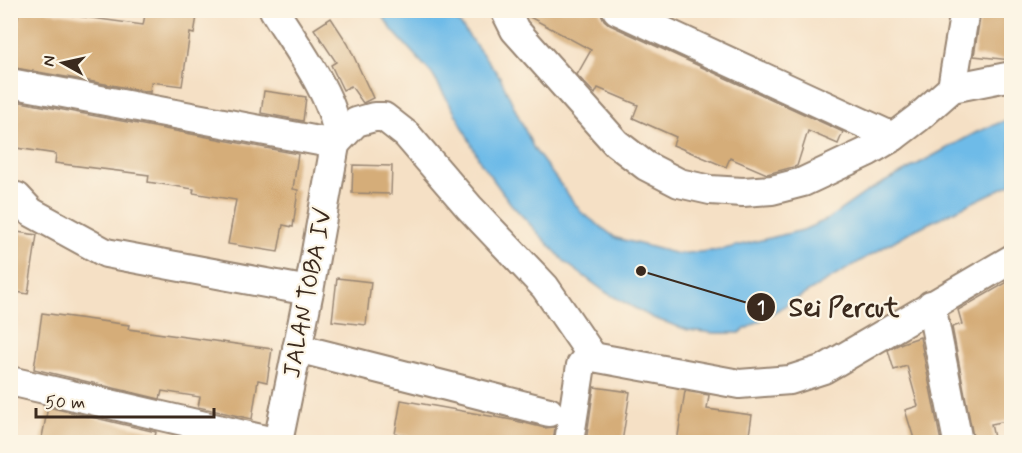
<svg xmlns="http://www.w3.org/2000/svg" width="1022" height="453" font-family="Mynerve,sans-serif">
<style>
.water{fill:#6ebbe8;stroke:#547283;stroke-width:1.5}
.building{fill:#d5ad79}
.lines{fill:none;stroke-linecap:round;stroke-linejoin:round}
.minor-casing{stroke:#988572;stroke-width:32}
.minor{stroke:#fff;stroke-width:28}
.labels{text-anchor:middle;stroke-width:4.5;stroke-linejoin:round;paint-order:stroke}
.street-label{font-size:24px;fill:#3b2a1e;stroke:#fcf5e5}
.leader{fill:none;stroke:#3b2a1e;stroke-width:2}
.callout-dot{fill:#3b2a1e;stroke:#fcf5e5;stroke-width:2}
.mark-label{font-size:18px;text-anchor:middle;font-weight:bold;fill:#fff}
.callout-label{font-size:26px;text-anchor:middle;font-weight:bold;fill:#3b2a1e;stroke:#fcf5e5;stroke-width:4.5;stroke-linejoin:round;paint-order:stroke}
</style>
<rect width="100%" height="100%" fill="#fcf5e5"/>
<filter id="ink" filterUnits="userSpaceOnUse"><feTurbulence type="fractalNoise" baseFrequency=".0167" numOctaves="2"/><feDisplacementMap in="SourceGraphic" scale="12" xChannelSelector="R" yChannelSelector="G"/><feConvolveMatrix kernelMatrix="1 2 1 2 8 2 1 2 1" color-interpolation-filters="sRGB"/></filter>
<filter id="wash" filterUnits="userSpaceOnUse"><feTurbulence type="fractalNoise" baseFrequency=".008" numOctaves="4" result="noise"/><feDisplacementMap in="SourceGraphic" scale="24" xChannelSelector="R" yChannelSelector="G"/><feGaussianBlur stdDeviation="1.35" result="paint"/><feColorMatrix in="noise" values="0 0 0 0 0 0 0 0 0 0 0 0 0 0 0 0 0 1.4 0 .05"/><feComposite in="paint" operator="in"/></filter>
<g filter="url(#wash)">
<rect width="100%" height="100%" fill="#f5e0c5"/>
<path class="water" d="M379 11H450L500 77 534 149 581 212 616 238 678 254 720 250 803 230 826 220 868 191 977 132 1011 118V184L906 234 739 333H714L688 330 653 318 607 293 566 263 511 204 481 163 458 118 432 74 393 31Z"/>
<g id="blocks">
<g class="building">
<path d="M19 10H48V12L143 25 146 10H198L194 34 190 33 182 86 151 82 150 92 10 67Z"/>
<path d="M524 10H599L604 20 610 25 843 132 838 144 808 131 797 166 767 174 730 158 726 167 673 145 676 137 633 118 638 105 598 88 595 94 577 75 591 50 526 15Z"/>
<path d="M981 10H1000L999 13 1011 15V60L974 56Z"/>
<path d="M331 18 348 44 373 98 363 103 351 86 343 90 331 65 336 62 314 29Z"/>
<path d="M264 91 306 97 303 121 261 113Z"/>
<path d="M10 100 298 154 293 189 298 190 293 227 283 225 278 252 228 244 236 200 193 193 194 189 148 182 149 175 55 163 56 154 10 147Z"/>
<path d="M353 165 392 166 391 194 352 193Z"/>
<path d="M10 231 37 235 28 294 10 291Z"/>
<path d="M337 278 371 282 366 325 332 321Z"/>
<path d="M1011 280V420L991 424 995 442H974L952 327 962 324 958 310Z"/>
<path d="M42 313 129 325 128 329 272 349 267 382 258 380 252 419 198 407 200 397 162 391 160 399 34 369Z"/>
<path d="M920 337 941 442H915L905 410 918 406 907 366 894 370 888 350 902 343Z"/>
<path d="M594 387 630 392 622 442H586Z"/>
<path d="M685 391 709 395 707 409 752 415 748 442H677Z"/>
<path d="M401 400 512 420 545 428 555 427 553 442H445L395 434Z"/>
<path d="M48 407 156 432 154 442H41Z"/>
</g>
</g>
</g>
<g filter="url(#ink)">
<use href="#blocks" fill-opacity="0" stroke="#988572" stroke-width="1.5"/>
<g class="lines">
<g class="minor-casing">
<g id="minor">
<path d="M274 10C294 43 335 97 337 134L309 291 278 442"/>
<path d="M505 10 515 30 616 143 646 166 679 183 710 190 743 192 772 190 803 182 869 151 893 137 918 118 952 88 965 10"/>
<path d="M617 10 893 137"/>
<path d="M10 83 335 144"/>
<path d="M952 88 1012 76"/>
<path d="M335 144 356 122 374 117H384L407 135 469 207 545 287 593 357"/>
<path d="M17 197 31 212 106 253 309 291"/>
<path d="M931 305 958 442"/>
<path d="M297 348 549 412"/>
<path d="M10 381 274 442"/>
<path d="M569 442 581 365 586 359 593 357 739 384 790 380 824 369 1012 259"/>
</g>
</g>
<use href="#minor" class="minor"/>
</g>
</g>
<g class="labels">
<g class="street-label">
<text transform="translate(307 293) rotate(-79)" y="8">JALAN TOBA IV</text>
</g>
</g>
<path class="leader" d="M641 271L761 307"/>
<g class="callout-dot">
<circle cx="641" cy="271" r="6"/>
<circle cx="761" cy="307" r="15"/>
</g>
<g class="mark-label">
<text x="761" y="313">1</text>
</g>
<g class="callout-label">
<text x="844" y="316">Sei Percut</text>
</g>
<rect width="1022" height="453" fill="none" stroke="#fcf5e5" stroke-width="36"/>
<g transform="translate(63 63) rotate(278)" stroke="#fcf5e5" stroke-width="4.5" paint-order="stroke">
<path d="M0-4.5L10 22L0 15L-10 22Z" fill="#3b2a1e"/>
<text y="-9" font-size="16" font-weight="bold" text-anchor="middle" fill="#3b2a1e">N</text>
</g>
<path d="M36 408v9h178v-9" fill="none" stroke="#3b2a1e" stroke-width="3"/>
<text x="45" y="408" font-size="18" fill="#3b2a1e" stroke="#fcf5e5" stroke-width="4.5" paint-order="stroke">50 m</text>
</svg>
